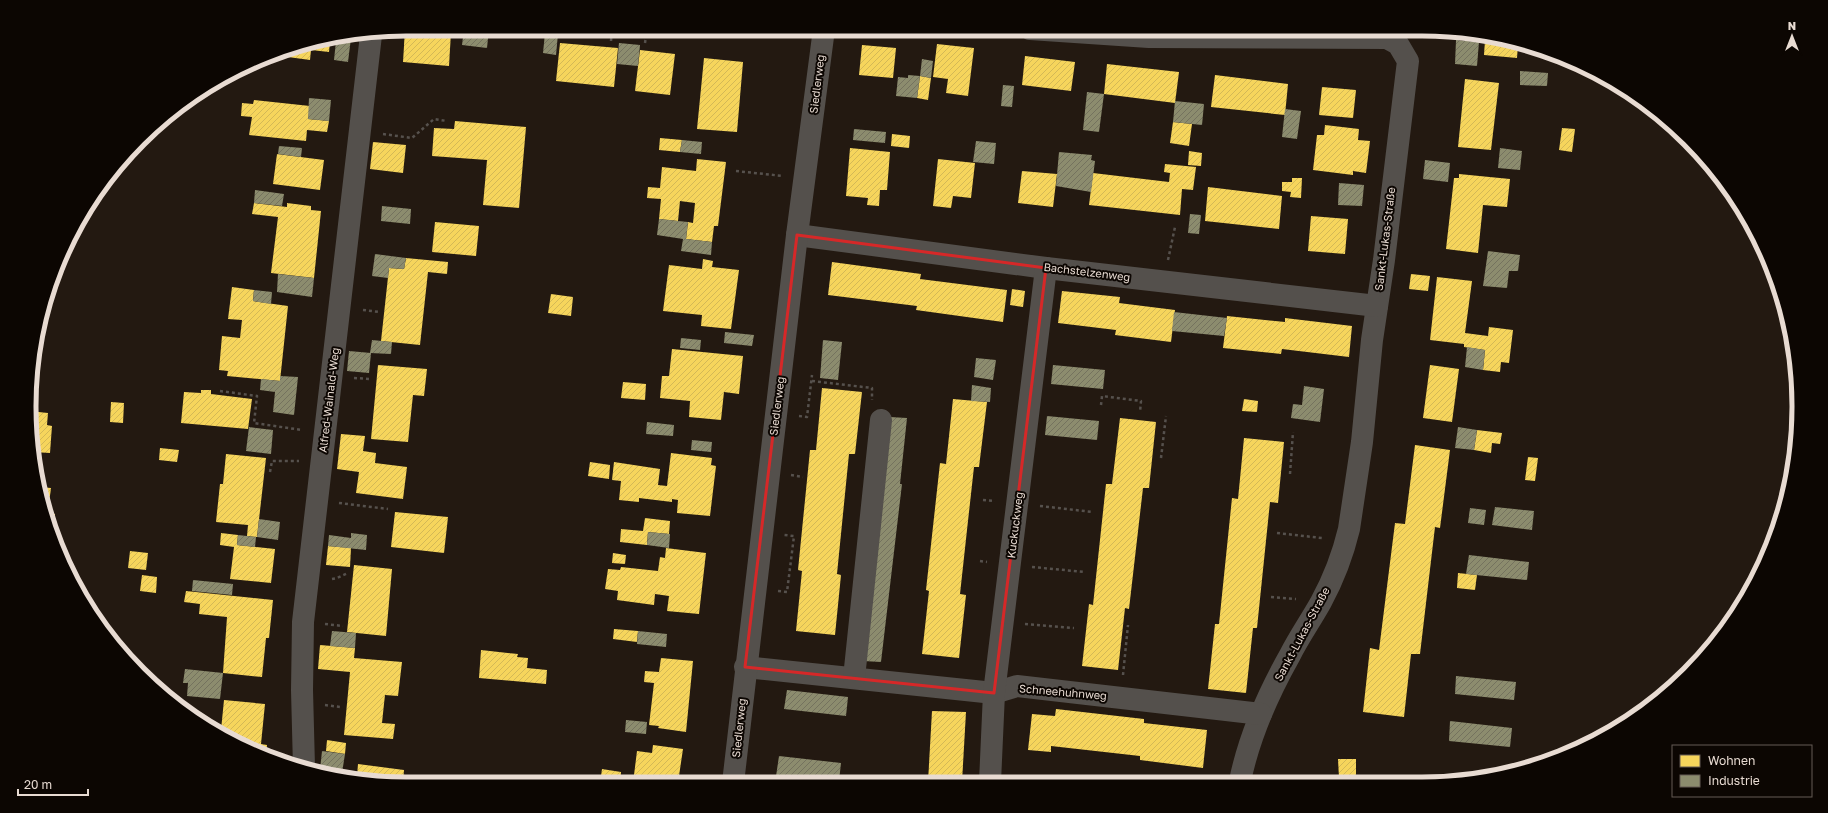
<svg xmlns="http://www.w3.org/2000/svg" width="1828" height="813" font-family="'Golos Text',sans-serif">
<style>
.homes{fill:url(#homes-hatch)}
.industry{fill:url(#industry-hatch)}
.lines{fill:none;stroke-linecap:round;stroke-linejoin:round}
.path{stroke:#56514d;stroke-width:2.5;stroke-dasharray:3 3;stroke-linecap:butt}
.minor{stroke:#54504c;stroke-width:22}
.marked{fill:none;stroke:#d62828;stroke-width:3;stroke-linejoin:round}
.labels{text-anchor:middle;stroke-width:4;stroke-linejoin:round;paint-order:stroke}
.street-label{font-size:11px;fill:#e8dbd2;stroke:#0c0602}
.rim{fill:none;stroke:#e8dbd2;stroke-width:5}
</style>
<defs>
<pattern id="homes-hatch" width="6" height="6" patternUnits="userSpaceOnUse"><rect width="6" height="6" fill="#f6d55c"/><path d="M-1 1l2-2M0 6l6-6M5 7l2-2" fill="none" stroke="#d3b856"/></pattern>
<pattern id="industry-hatch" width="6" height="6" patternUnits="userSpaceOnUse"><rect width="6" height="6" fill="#8c8c6e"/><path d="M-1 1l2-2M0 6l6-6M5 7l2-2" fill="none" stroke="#74725e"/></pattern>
</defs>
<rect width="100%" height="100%" fill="#231911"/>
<g class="homes">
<path d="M405 29 451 32 449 66 403 62Z"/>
<path d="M1485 40 1518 45 1517 58 1484 55Z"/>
<path d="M330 42 329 52 311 50 310 60 288 57 289 48Z"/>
<path d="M560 43 618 48 614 87 556 81Z"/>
<path d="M937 44 974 48 968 96 946 93 948 79 933 77Z"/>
<path d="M862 45 896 48 893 78 859 75Z"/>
<path d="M640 50 675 54 670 95 635 91Z"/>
<path d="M1025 56 1075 62 1071 91 1022 85Z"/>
<path d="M704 58 743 62 737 132 697 129Z"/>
<path d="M1107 64 1179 72 1175 103 1104 94Z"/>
<path d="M1215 75 1288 84 1285 115 1211 107Z"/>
<path d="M920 76 931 78 928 100 917 98Z"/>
<path d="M1465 79 1499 83 1491 150 1458 147Z"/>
<path d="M1322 87 1356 90 1353 118 1319 115Z"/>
<path d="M254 100 310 106 308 119 329 121 327 132 307 130 306 141 249 135 252 117 241 116 242 103 253 104Z"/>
<path d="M455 121 526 127 519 208 483 205 487 160 432 156 434 128 454 129Z"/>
<path d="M1173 122 1192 124 1189 146 1170 143Z"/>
<path d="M1325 125 1359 129 1358 140 1370 141 1366 173 1353 171V175L1313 170 1317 135H1324Z"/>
<path d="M1562 128 1575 129 1572 152 1559 150Z"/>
<path d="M892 134 910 136 909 148 891 146Z"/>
<path d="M660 138 682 140 680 152 659 150Z"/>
<path d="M373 142 406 145 403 173 370 169Z"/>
<path d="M850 148 890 152 887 190H880L879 206 867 205 868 198 846 196Z"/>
<path d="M1189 151 1202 153 1201 166 1188 165Z"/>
<path d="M277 154 324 160 320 190 273 184Z"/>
<path d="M697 159 726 162 718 226H714L712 242 686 239 688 222 693 223 695 203 680 201 678 221 659 219 661 199 647 198 648 187 660 188 662 167 696 171Z"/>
<path d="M938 159 975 163 971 198 953 196 951 208 933 206Z"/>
<path d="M1165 164 1196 167 1193 190 1182 189 1180 215 1089 205 1093 173 1169 182 1170 173 1164 172Z"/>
<path d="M1022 171 1057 174 1053 207 1018 203Z"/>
<path d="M1459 174 1510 179 1507 207 1483 205 1478 253 1446 249 1454 178H1459Z"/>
<path d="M1292 178H1302L1301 198 1290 197 1291 192 1282 191V182H1292Z"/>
<path d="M1208 187 1282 196 1279 229 1205 221Z"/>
<path d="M254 203 287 207V203L311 206V210L321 211 314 278 271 273 278 217 252 214Z"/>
<path d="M1311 216 1348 219 1345 254 1308 251Z"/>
<path d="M435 222 479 226 476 256 432 252Z"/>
<path d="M406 258 448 262 447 274 428 272 420 345 381 341 389 268 404 269Z"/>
<path d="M703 259 713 261 712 267 739 270 731 329 701 326 702 315 663 311 669 265 702 269Z"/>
<path d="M832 262 921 274 920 279 1007 290 1003 322 916 310 917 306 828 295Z"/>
<path d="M1411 274 1430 276 1428 291 1409 289Z"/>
<path d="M1437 277 1472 281 1465 333 1488 336 1489 327 1513 330 1509 363 1501 362 1500 372 1483 370 1485 350 1464 347V344L1430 340Z"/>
<path d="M232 287 254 290 253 301 288 306 280 381 227 376 228 371 219 370 222 336 240 338 242 320 228 319Z"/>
<path d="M1012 289 1025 291 1023 307 1010 305Z"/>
<path d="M1062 291 1120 297 1119 303 1175 310 1171 342 1115 335 1116 330 1058 323Z"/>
<path d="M551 294 573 297 571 316 548 313Z"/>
<path d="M1227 316 1285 322V318L1352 326 1349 357 1282 349 1281 354 1223 348Z"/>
<path d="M672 349 743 356 739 394 724 392 721 420 689 417 690 401 660 398 662 376H669Z"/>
<path d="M378 365 427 369 424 396 413 395 408 442 371 439Z"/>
<path d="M1430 365 1459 369 1452 422 1423 418Z"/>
<path d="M623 382 646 384 645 400 621 398Z"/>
<path d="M822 388 862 392 855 454H849L837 574 841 575 835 635 796 631 802 571 798 570 810 450H816Z"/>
<path d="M201 390H211V394L252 399 248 429 181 423 184 392 201 393Z"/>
<path d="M953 399 987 402 979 467H974L967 530 960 594 966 595 959 658 922 654 929 591 926 590 940 463 946 464Z"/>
<path d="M1244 399 1258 401 1257 412 1242 411Z"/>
<path d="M111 402 124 403 123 423 110 422Z"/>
<path d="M29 411 48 413 47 425 52 426 50 453 33 452Z"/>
<path d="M1120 418 1156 422 1149 488H1143L1129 609 1125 608 1118 670 1082 666 1089 604 1093 605 1106 484H1112Z"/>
<path d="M1477 430 1502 433 1500 444 1492 443 1491 453 1474 450Z"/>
<path d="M341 434 365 436 363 451 376 453 375 463 407 467 403 499 356 493 359 472 337 469Z"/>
<path d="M1244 438 1284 442 1278 503 1270 502 1257 628H1253L1246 693 1208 689 1215 624H1219L1232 498 1238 499Z"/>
<path d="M1415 445 1450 450 1440 528 1435 527 1420 654H1411L1404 717 1363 712 1370 648 1379 650 1395 523 1405 524Z"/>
<path d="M160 448 179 450 177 462 159 460Z"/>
<path d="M671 453 712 458 711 465 716 466 710 516 677 513 678 500 672 499V502L639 498V502L619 500 621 481 612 480 614 462 660 469 658 485 667 486Z"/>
<path d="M226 454 266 458 257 537 247 536 248 525 216 522 220 484H223Z"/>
<path d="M1528 457 1538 458 1535 481 1525 480Z"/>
<path d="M590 462 610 465 609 479 588 476Z"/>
<path d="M39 487 51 488 48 511Z"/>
<path d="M395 512 448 517 444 553 391 547Z"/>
<path d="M49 513 55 514 53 526 50 515Z"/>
<path d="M645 518 670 521 669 534 648 532 647 545 620 542 621 529 643 531Z"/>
<path d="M221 533 238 535 237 545 275 549 271 583 230 579 234 547 220 545Z"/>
<path d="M328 546 351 548 350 567 326 565Z"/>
<path d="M666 548 706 553 699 614 667 611 669 596 655 594 654 605 617 600 618 591 605 589 608 569 620 570 621 567 658 571 660 557 665 558Z"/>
<path d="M130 551 148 553 146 570 128 568Z"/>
<path d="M613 553 626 555 625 564 612 563Z"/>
<path d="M354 565 392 569 386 636 347 632Z"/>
<path d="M1458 573 1477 575 1475 590 1457 588Z"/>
<path d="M142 575 157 577 156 593 140 591Z"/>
<path d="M186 591 273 600 269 638H266L262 677 223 673 227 617 199 614 200 604 184 602Z"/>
<path d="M614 629 638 631 637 642 613 639Z"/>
<path d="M320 645 355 648 354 658 402 662 398 696 385 695 384 704 382 723 395 724 393 739 344 735 350 672 318 669Z"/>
<path d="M481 650 518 654 517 657 528 658 527 668 547 670 546 684 479 678Z"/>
<path d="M661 658 693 661 686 732 658 728 659 726 649 725 654 683 644 682 645 671 659 672Z"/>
<path d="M129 661 137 662 136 668Z"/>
<path d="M224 700 265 704 261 744 267 745 266 754 221 730Z"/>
<path d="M1056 709 1144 719V723L1207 730 1203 768 1140 760V756L1051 746V752L1028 750 1032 714 1055 716Z"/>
<path d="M932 711 966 712 962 782H928Z"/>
<path d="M327 740 346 743 345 754 326 751Z"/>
<path d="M653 745 683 749 679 776 689 777 688 783H633L637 751 652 753Z"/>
<path d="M1338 759H1356V778H1339Z"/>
<path d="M358 764 404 770 403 783 357 776Z"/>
<path d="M602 769 621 772 620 783H600Z"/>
</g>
<g class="industry">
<path d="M464 29H489L487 48 462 45Z"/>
<path d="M545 33 558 34 556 55 543 53Z"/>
<path d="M351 38 348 62 334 60 336 41Z"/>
<path d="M1456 40 1479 42 1477 66 1455 64Z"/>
<path d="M619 43 640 45 638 66 617 64Z"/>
<path d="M922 59 933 61 931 78 920 76Z"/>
<path d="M1520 71 1548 73 1547 86 1520 85Z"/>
<path d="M908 75 920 76 917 98 896 96 898 77 908 78Z"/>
<path d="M1003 85 1014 86 1012 107 1001 106Z"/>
<path d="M1087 92 1104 94 1099 132 1083 130Z"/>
<path d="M309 98 331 100 329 121 308 119Z"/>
<path d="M1175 101 1204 104 1202 125 1173 122Z"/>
<path d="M1285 109 1301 111 1297 139 1282 137Z"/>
<path d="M854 129 886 132 885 143 853 140Z"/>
<path d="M682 140 702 142 701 154 680 152Z"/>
<path d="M976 141 996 143 994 164 973 162Z"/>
<path d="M279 146 302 148 301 157 278 154Z"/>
<path d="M1500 148 1522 151 1520 170 1498 168Z"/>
<path d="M1059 152 1092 155 1091 160 1095 161 1091 192 1056 186Z"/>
<path d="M1425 160 1450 163 1448 182 1423 179Z"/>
<path d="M1339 183 1364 185 1362 206 1338 205Z"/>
<path d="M255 190 284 194 282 206 254 203Z"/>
<path d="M382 206 411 209 410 224 381 221Z"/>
<path d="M1190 214 1201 215 1199 234 1188 233Z"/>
<path d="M659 219 688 222 686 239 712 242 711 255 681 251 683 239 657 235Z"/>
<path d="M1488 251 1520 255 1518 271H1509L1507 288 1483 286Z"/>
<path d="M375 254 406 258 404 269 389 268 388 278 372 276Z"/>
<path d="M278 274 314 278 312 297 277 292Z"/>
<path d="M254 290 272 292 271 304 253 301Z"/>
<path d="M1174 312 1227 318 1224 336 1172 331Z"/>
<path d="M725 332 754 335 752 346 724 343Z"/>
<path d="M681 338 701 340 700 350 680 348Z"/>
<path d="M372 340 392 342 391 354 370 353Z"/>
<path d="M823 340 842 342 838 380 820 378Z"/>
<path d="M1467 347 1485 350 1483 370 1465 367Z"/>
<path d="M349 351 371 353 369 373 347 371Z"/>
<path d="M976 358 996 360 993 380 974 377Z"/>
<path d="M1053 365 1105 370 1103 389 1051 384Z"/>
<path d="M280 376 298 377 294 415 273 412 275 392 260 390 261 379 280 381Z"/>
<path d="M972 385 991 388 990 402 971 401Z"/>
<path d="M1304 386 1324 389 1320 422 1291 418 1293 404 1302 405Z"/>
<path d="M1047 416 1099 421 1097 440 1045 435Z"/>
<path d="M890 417 907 418 900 484H902L881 662 863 661Z"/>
<path d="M647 422 674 425 673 436 646 434Z"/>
<path d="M249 427 273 430 271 454 246 451Z"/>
<path d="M1458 427 1477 430 1474 450 1455 448Z"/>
<path d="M692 440 712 442 711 452 691 450Z"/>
<path d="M1495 507 1534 511 1532 530 1492 525Z"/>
<path d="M1470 508 1486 510 1484 525 1468 523Z"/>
<path d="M259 519 280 522 278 540 257 537Z"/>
<path d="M648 532 670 534 669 548 647 545Z"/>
<path d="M351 533 367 535 366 550 328 546 329 535 351 538Z"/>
<path d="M238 535 256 537 255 547 237 545Z"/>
<path d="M1469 555 1529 562 1527 580 1466 574Z"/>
<path d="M193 580 233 584 232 595 192 591Z"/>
<path d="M332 631 356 633 355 648 330 646Z"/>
<path d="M638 631 667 634 666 647 637 644Z"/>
<path d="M185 669 223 673 220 699 187 696 188 683H183Z"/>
<path d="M1456 676 1516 682 1514 700 1455 694Z"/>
<path d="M787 690 848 697 846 716 784 709Z"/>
<path d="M626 720 647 722 646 734 625 732Z"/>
<path d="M1450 721 1512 728 1510 747 1449 741Z"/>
<path d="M322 751 345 754 342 773 320 770Z"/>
<path d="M779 756 841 763 839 781 795 775 794 783H775Z"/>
</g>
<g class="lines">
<g class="path">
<path d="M560 29 566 35 581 37"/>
<path d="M611 41 612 29"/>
<path d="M645 43 647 29"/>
<path d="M383 134 412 138 434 119 447 121"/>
<path d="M736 171 783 176"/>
<path d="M1168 260 1175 227"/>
<path d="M363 310 380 312"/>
<path d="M354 378 371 379"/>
<path d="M812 381 872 388V400"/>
<path d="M220 391 257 396 254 423 302 430"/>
<path d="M1101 405 1102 396 1141 401 1140 412"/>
<path d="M799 416 807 417 812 375"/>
<path d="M1161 458 1166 416"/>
<path d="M270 472 272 461H299"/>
<path d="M1290 474 1293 432"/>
<path d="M791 475 803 477"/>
<path d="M983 500 995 501"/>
<path d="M339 503 388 509"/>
<path d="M1040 506 1093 512"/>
<path d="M1277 533 1322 538"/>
<path d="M980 561 987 562"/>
<path d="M1032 567 1085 572"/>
<path d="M332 579 337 578 348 573"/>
<path d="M778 591 787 592 794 536 784 535"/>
<path d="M1271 597 1296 599"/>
<path d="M325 624 343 626"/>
<path d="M1025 624 1074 628"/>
<path d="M1123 675 1128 625"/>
<path d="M325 705 340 707"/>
</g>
<g class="minor">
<path d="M1030 29 1149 37 1387 38 1398 44 1408 61 1384 260 1372 340 1362 442 1349 529C1343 554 1333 580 1321 602 1311 620 1299 637 1290 655 1268 694 1249 737 1240 781"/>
<path d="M797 235 1046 268 1377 306"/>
<path d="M745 667 994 693 1017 686 1261 714"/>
<path d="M854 678 881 420"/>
<path d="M304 767 302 690 303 622 371 35"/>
<path d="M990 782 994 693 1046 268"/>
<path d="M733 783 797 235 824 29"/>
</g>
</g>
<path class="marked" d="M797 235 1046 268 994 693 745 667Z"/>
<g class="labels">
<g class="street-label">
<text transform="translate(817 84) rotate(-83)" y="4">Siedlerweg</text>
<text transform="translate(1385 239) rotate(-83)" y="4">Sankt-Lukas-Straße</text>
<text transform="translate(1087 272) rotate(7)" y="4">Bachstelzenweg</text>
<text transform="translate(329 400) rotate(-83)" y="4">Alfred-Wainald-Weg</text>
<text transform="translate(777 406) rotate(-83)" y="4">Siedlerweg</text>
<text transform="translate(1015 525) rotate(-83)" y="4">Kuckuckweg</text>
<text transform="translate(1302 634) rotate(-62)" y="4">Sankt-Lukas-Straße</text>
<text transform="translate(1063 692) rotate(5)" y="4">Schneehuhnweg</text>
<text transform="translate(739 728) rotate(-84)" y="4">Siedlerweg</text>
</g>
</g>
<path d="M0 0H1828V813H0ZM406 36H1422A370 370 0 0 1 1792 406V407A370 370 0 0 1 1422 777H406A370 370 0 0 1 36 407V406A370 370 0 0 1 406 36Z" fill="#0c0602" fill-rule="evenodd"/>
<path class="rim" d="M406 36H1422A370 370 0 0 1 1792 406V407A370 370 0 0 1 1422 777H406A370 370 0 0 1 36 407V406A370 370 0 0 1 406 36Z"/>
<rect x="1672" y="745" width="140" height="52" fill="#0c0602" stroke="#645b55"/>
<rect x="1680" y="755" width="20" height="12" fill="#f6d55c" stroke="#645b55"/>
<text x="1708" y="765" font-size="12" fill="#e8dbd2">Wohnen</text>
<rect x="1680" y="775" width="20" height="12" fill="#8c8c6e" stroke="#645b55"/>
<text x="1708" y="785" font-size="12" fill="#e8dbd2">Industrie</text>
<g transform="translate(1792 36)" stroke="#0c0602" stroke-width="3" paint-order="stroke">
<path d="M0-3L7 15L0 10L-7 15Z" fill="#e8dbd2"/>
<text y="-6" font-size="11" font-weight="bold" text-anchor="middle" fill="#e8dbd2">N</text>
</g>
<path d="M18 789v6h70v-6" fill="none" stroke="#e8dbd2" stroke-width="2"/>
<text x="24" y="789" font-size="12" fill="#e8dbd2" stroke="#0c0602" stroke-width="3" paint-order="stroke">20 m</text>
</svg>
